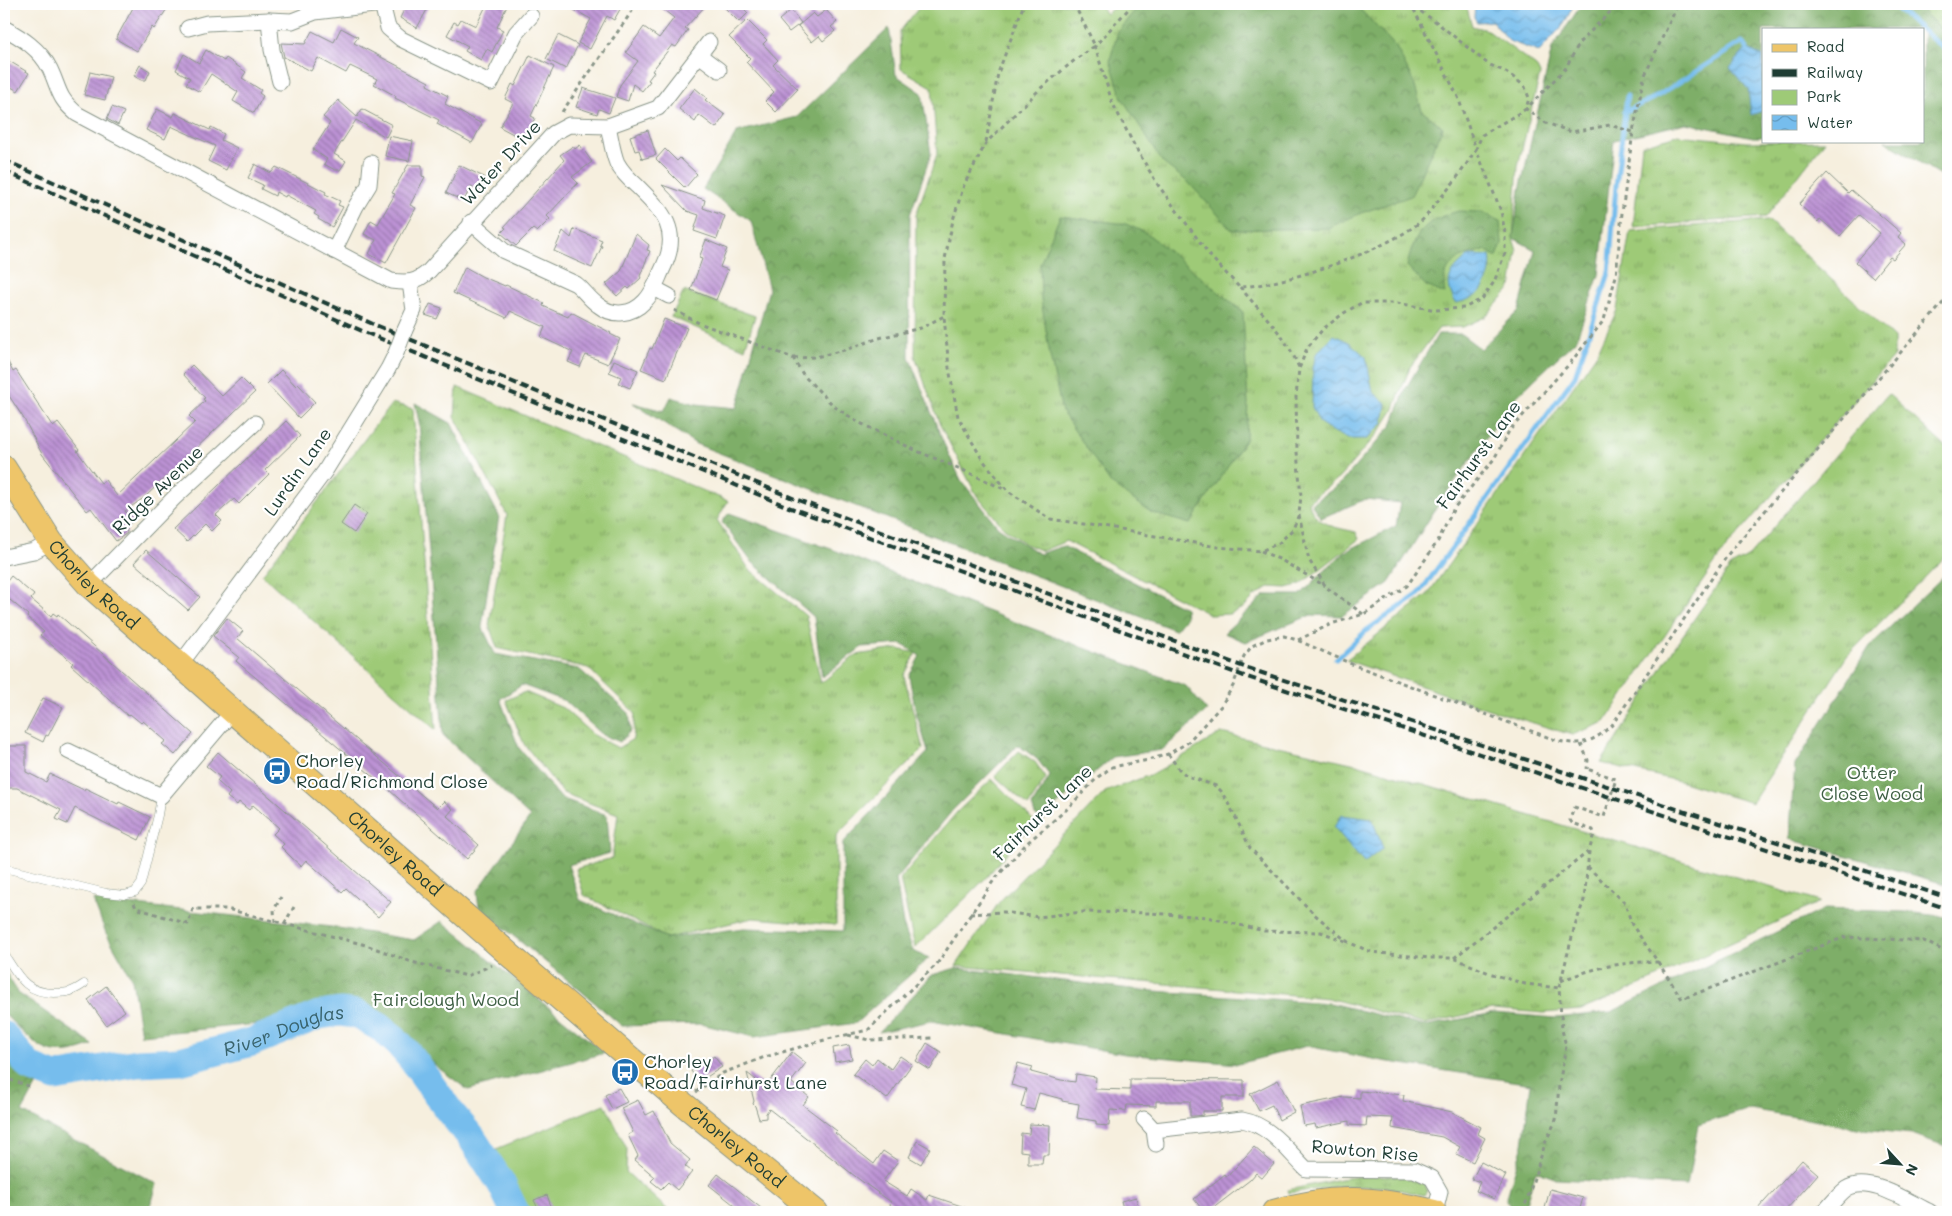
<svg xmlns="http://www.w3.org/2000/svg" width="1952" height="1216" font-family="Mali,sans-serif">
<style>
.grass{fill:url(#grass-tufts);stroke:#5e8456}
.forest{fill:url(#forest-crowns);stroke:#4e764e}
.green{fill:#9eca77;stroke:#5e8456}
.water{fill:url(#water-waves);stroke:#4a7d90}
.lines{fill:none;stroke-linecap:round;stroke-linejoin:round}
.stream{stroke:#76bded;stroke-width:5}
.river{stroke:#76bded;stroke-width:29}
.building{fill:url(#building-back-hatch)}
.lane-casing{stroke:#8a9689;stroke-width:9}
.street-casing{stroke:#8a9689;stroke-width:17}
.primary-casing{stroke:#8a9689;stroke-width:26}
.path{stroke:#8a9689;stroke-width:3;stroke-dasharray:4 4;stroke-linecap:butt}
.lane{stroke:#fff;stroke-width:8}
.street{stroke:#fff;stroke-width:15}
.primary{stroke:#eec569;stroke-width:24}
.rail{stroke:#1f3d34;stroke-width:4;stroke-dasharray:8 4;stroke-linecap:butt}
.street-bridge-casing{stroke:#8a9689;stroke-width:17;stroke-linecap:butt}
.path-bridge{stroke:#8a9689;stroke-width:3;stroke-dasharray:4 4;stroke-linecap:butt}
.street-bridge{stroke:#fff;stroke-width:15}
.labels{text-anchor:middle;stroke-width:4.5;stroke-linejoin:round;paint-order:stroke}
.street-label{font-size:18px;fill:#1f3d34;stroke:#fff}
.poi-label{font-size:18px;fill:#1f3d34;stroke:#fff;text-anchor:start}
.park-label{font-size:18px;fill:#3f6045;stroke:#fff}
.water-label{font-size:19px;font-style:italic;fill:#39636c;stroke:#fff}
</style>
<defs>
<pattern id="grass-tufts" width="24" height="20" patternUnits="userSpaceOnUse" patternTransform="scale(1.25)"><rect width="24" height="20" fill="#9eca77"/><path d="M3 7l-1-3M5 7V3M7 7l1-3M15 17l-1-3M17 17v-4M19 17l1-3" fill="none" stroke="#80a562"/></pattern>
<pattern id="forest-crowns" width="20" height="18" patternUnits="userSpaceOnUse" patternTransform="scale(1.25)"><rect width="20" height="18" fill="#7eae68"/><path d="M2 6a3 3 0 1 1 6 0M12 15a3 3 0 1 1 6 0" fill="none" stroke="#678f56"/></pattern>
<pattern id="water-waves" width="16" height="10" patternUnits="userSpaceOnUse" patternTransform="scale(1.25)"><rect width="16" height="10" fill="#76bded"/><path d="M0 5q4-4 8 0t8 0" fill="none" stroke="#609bc1"/></pattern>
<pattern id="building-back-hatch" width="6" height="6" patternUnits="userSpaceOnUse" patternTransform="scale(1.25)"><rect width="6" height="6" fill="#bc92d4"/><path d="M-1 5l2 2M0 0l6 6M5-1l2 2" fill="none" stroke="#9878ad"/></pattern>
</defs>
<rect width="100%" height="100%" fill="#fff"/>
<filter id="ink" filterUnits="userSpaceOnUse"><feTurbulence type="fractalNoise" baseFrequency=".02" numOctaves="2"/><feDisplacementMap in="SourceGraphic" scale="10" xChannelSelector="R" yChannelSelector="G"/><feConvolveMatrix kernelMatrix="1 2 1 2 8 2 1 2 1" color-interpolation-filters="sRGB"/></filter>
<filter id="wash" filterUnits="userSpaceOnUse"><feTurbulence type="fractalNoise" baseFrequency=".0096" numOctaves="4" result="noise"/><feDisplacementMap in="SourceGraphic" scale="20" xChannelSelector="R" yChannelSelector="G"/><feGaussianBlur stdDeviation="1.12" result="paint"/><feColorMatrix in="noise" values="0 0 0 0 0 0 0 0 0 0 0 0 0 0 0 0 0 1.4 0 .05"/><feComposite in="paint" operator="in"/></filter>
<g filter="url(#wash)">
<rect width="100%" height="100%" fill="#f6efde"/>
<g class="grass">
<path d="M922 4H1099L1106 14 1118 4H1466L1472 26 1487 30 1536 66 1540 74 1518 166 1513 238 1517 251 1511 288 1485 317 1463 327 1439 328 1410 367 1393 411 1380 431 1339 478 1308 502C1316 526 1334 527 1356 532L1359 539 1301 584 1287 588 1269 587 1255 596 1243 608 1229 614 1211 615 1066 541 1042 551 1026 544 1004 528 977 496 940 425 915 356 916 215 937 154 932 87 901 69 900 31Z"/>
<path d="M1915 4H1948V36Z"/>
<path d="M1677 135 1746 142 1825 141 1766 217 1633 227 1642 145Z"/>
<path d="M1768 220 1894 338V356L1725 549 1605 722 1572 735 1482 707 1346 660 1428 594 1597 353 1617 310 1630 231Z"/>
<path d="M684 291 755 316 745 349 671 317Z"/>
<path d="M457 387 728 501 717 520 749 569 806 616 821 683 856 655 897 649 916 653 904 676 923 749 836 836V925L753 918 667 938 584 895 576 869 612 858 618 814 563 793 524 744 506 700 525 692 563 708 592 734 618 748 633 739 635 713 588 668 497 648 489 625 507 515 455 417Z"/>
<path d="M1888 394 1948 449V554L1847 656 1752 803 1679 781 1601 763 1676 645 1731 566 1749 556Z"/>
<path d="M392 403 413 409 436 730 262 575Z"/>
<path d="M1221 733 1360 765 1820 902 1618 995 1581 1010 1543 1013 1493 1009 1424 1024 1328 998 956 966 1000 901 1105 792 1155 773Z"/>
<path d="M1019 751 1035 762 1046 778 1028 806 995 776Z"/>
<path d="M992 779 1034 821 984 880 915 948 900 879 958 811Z"/>
<path d="M1371 1175 1406 1177 1422 1181 1426 1184 1427 1191 1424 1195 1386 1187 1341 1186 1289 1193 1288 1190 1340 1179Z"/>
</g>
<g class="forest">
<path d="M1140 4H1355L1396 47 1414 83 1422 111 1443 127 1411 196 1361 213 1328 228 1232 230 1188 182 1163 163 1122 98 1110 60 1118 31Z"/>
<path d="M1582 4H1915L1948 36V180L1885 141H1923V29H1763V137H1753L1686 123 1614 140 1599 275 1576 340 1515 398 1440 502 1389 583 1342 616 1311 615 1246 642 1224 633 1265 595H1300L1343 553 1396 526 1400 503 1366 499 1321 518 1311 504 1339 485 1392 425 1406 388 1438 334H1461L1481 349 1519 310 1535 250 1513 238 1520 190 1552 48Z"/>
<path d="M889 28 896 75 922 93 931 154 910 215 909 357 944 444 961 480 998 527 1039 554 1063 546 1185 608 1186 617 1175 630 696 444 633 403 664 411 671 397 696 404 737 408 769 289 751 221 703 189 737 132 797 117Z"/>
<path d="M1459 211 1482 212 1500 221 1502 243 1497 257 1485 250C1461 255 1439 264 1445 294L1426 286 1407 266C1415 232 1424 220 1459 211Z"/>
<path d="M1060 216 1126 224 1148 234 1243 312 1248 403 1246 439 1190 524 1152 513 1111 484 1062 412 1050 356 1041 299 1040 264Z"/>
<path d="M415 403 451 423 499 516 482 626 495 654 579 669 629 713 631 730 620 742 603 735 565 701 522 685 500 699 519 748 561 798 607 815 610 853 568 865 580 900 667 938 744 928 843 931V843L928 752 915 708 909 676 920 656 902 644 862 647 822 677 814 617 751 561 722 522 729 513 834 550 1007 619 1186 686 1207 711 1162 750 1113 757 1056 806 1043 821 1035 815 1032 806 1050 776 1037 759 1018 745 952 811 896 879 903 924 913 951 929 958 856 1023 754 1037 701 1024 622 1026 581 991 479 908 477 892 530 817 443 735 419 422Z"/>
<path d="M1948 572V885L1789 839 1795 765 1870 646Z"/>
<path d="M93 900 332 927 414 940 442 921 605 1053 468 1090 405 1043 321 1018 141 1035 132 979 106 933Z"/>
<path d="M1824 909 1906 912 1948 917V1147L1912 1134 1863 1129 1750 1109 1698 1125 1687 1186 1557 1179 1536 1171 1523 1212H1514L1506 1200 1523 1144 1531 1084 1383 1061 1307 1046 1238 1064 1125 1054 931 1021 879 1032 932 975 956 968 1140 990 1330 1003 1424 1026 1494 1013 1556 1018 1611 1012Z"/>
<path d="M4 969 18 993 93 1045C46 1064 37 1045 4 1014Z"/>
<path d="M4 1044 27 1070 40 1079 22 1112 157 1184 149 1212H4Z"/>
</g>
<path class="green" d="M605 1104 627 1149 626 1172 669 1211 527 1212 509 1178 489 1152Z"/>
<g class="water">
<path d="M1475 4H1574L1564 24 1539 52 1509 41 1492 21 1477 22 1474 17Z"/>
<path d="M1747 48 1763 57V111L1751 115 1748 89 1730 68Z"/>
<path d="M1470 255 1490 256C1493 270 1486 291 1472 298 1467 300 1461 302 1456 303 1442 280 1451 271 1470 255Z"/>
<path d="M1334 335 1349 342 1366 357 1373 392 1386 403 1383 423 1367 439H1348L1334 432 1320 423 1312 407 1313 368 1316 354Z"/>
<path d="M1342 815 1372 819 1383 848 1364 863 1334 827Z"/>
</g>
<g class="lines">
<g class="stream">
<path d="M1892 4 1921 29"/>
<path d="M1923 31 1948 52"/>
<path d="M1624 112 1656 97 1742 42 1747 48"/>
<path d="M1336 659 1367 630 1419 594 1575 376 1609 273 1616 186 1627 96"/>
</g>
<path class="river" id="s1" d="M4 1036 30 1067 55 1077 138 1063 180 1061 252 1042 319 1015 340 1012 357 1014 383 1029 399 1044 412 1059 450 1112 471 1137 501 1183 515 1212"/>
</g>
<g id="blocks">
<g class="building">
<path d="M135 4H170L154 29 152 27 137 51 116 39Z"/>
<path d="M407 4H430L417 28 400 18Z"/>
<path d="M487 4H508L497 27 503 30 492 52 487 49 481 60 465 51 468 46 447 35 454 22 458 24 461 19 476 26Z"/>
<path d="M563 4H623L614 20 607 16 590 49 578 43 591 19Z"/>
<path d="M656 4H707L685 28 688 30 676 47 672 45 652 71 654 72 648 80 650 81 642 91 633 84 628 101 616 97 620 85 638 61 626 52 634 41 644 27 659 38 674 18Z"/>
<path d="M721 4H739L748 13 739 22Z"/>
<path d="M791 10 801 23 789 32 779 20Z"/>
<path d="M826 10 837 22 831 27 835 31 823 41 819 36 812 42 798 26 813 13 817 17Z"/>
<path d="M747 20 767 40 763 44 778 60 773 65 798 89 776 112 765 101 774 92 746 62 750 58 729 37Z"/>
<path d="M341 28 358 37 354 43 429 82 427 85 448 96 445 104 482 124 472 143 437 124 439 120 395 98 396 96 374 84 377 79 350 66 346 73 318 58 311 71 284 57 281 43 305 44 312 31 334 42Z"/>
<path d="M558 35 578 45 566 69 546 59Z"/>
<path d="M206 50 224 61 226 58 246 72 242 78 261 90 259 93 263 96 254 113 233 101 238 92 211 74 200 92 186 84 190 78 176 70 184 54 199 63Z"/>
<path d="M530 55 554 67 531 116 535 118 524 140 500 127 513 103 505 99 512 84 515 86Z"/>
<path d="M4 58 29 73 18 91 4 83Z"/>
<path d="M140 65 150 71 146 80H141L134 76Z"/>
<path d="M90 72 111 77 105 100 84 95Z"/>
<path d="M583 88 615 98 609 113 599 109 597 114 576 107Z"/>
<path d="M695 88 707 98 705 100 725 115 716 128 699 115 695 122 679 109Z"/>
<path d="M338 100 357 117 362 109 392 125 386 137 356 120 334 154 346 161 340 170H335L324 164 327 159 313 150 330 123 323 117Z"/>
<path d="M112 107 124 112 118 125 107 119Z"/>
<path d="M157 109 173 117 175 113 210 130 211 127 224 134 221 140 237 148 226 170 208 161 215 146 171 126 165 139 146 130Z"/>
<path d="M648 130 656 155 642 159 639 150 635 151 630 136Z"/>
<path d="M389 136 413 141 409 161 385 156Z"/>
<path d="M580 145 592 162 572 177 578 183 547 216 550 219 537 232 533 229 516 246 501 233 506 228 504 227 564 160 560 155 573 146 575 149Z"/>
<path d="M665 149 677 161 680 158 697 174 685 188 656 159Z"/>
<path d="M255 164 271 173 276 167 326 192 325 194 340 201 338 205 343 207 332 227 318 219 319 217 314 214 316 211 286 195 285 197 276 192 275 196 261 189 263 185 248 178Z"/>
<path d="M408 165H422V176L425 177 410 205 416 208 386 263 369 254 376 240 364 234 371 220 378 224 395 194 392 193Z"/>
<path d="M459 165 488 179 482 191 471 186 464 201 446 193Z"/>
<path d="M1827 173 1848 193 1851 190 1901 233 1898 237 1906 244 1893 259 1890 257 1873 278 1855 262 1880 233 1859 215 1840 236 1820 219 1818 222 1799 204Z"/>
<path d="M662 185 705 200 703 208 725 216 717 239 694 231 699 215 687 211Z"/>
<path d="M574 229 602 240 600 245 602 246 592 268 554 251 563 231 571 238Z"/>
<path d="M636 234 649 245 647 250 650 251 640 276 641 278 629 289 627 287 617 296 606 284 621 271Z"/>
<path d="M706 240 727 249 720 267 728 270 716 300 691 290 702 259 699 258Z"/>
<path d="M465 267 483 277 505 286 506 285 544 303 543 306 568 317 571 312 611 333 610 334 620 339 608 364 586 355 580 367 568 362 573 352 541 337 545 327 510 311 507 318 453 293Z"/>
<path d="M430 304 442 308 437 319 425 315Z"/>
<path d="M664 319 687 328 666 379 641 369 650 348 652 349Z"/>
<path d="M4 354 13 372 16 370 53 427 58 423 79 450 77 451 101 483 105 480 117 496 195 422 189 416 205 401 203 399 205 398 183 374 192 365 222 396 241 378 255 392 145 497 125 511 133 521 126 527 127 533 116 541 91 508 87 511 42 454 24 419 4 388Z"/>
<path d="M614 360 638 370 630 388 618 383 621 377 609 372Z"/>
<path d="M281 370 296 386 298 384 315 402 299 418 267 384Z"/>
<path d="M286 421 300 436 265 470 269 474 239 504 234 499 216 515 222 521 212 531 205 524 187 542 173 529Z"/>
<path d="M354 505 367 514 354 533 341 524Z"/>
<path d="M146 550 200 597 188 610 134 563Z"/>
<path d="M11 576 34 595 31 599 51 616 53 613 57 616 58 614 193 734 175 755 162 744 166 741 143 721 141 723 130 714 128 716 71 665 73 663 40 635 44 632 27 617 28 615 4 595V585Z"/>
<path d="M227 618 243 631 237 638 437 808 444 801 453 809 447 816 479 845 467 859 389 790 236 661 239 657 213 636Z"/>
<path d="M43 698 63 707 48 736 46 735 43 742 25 733Z"/>
<path d="M7 746H26V772L46 782 50 774 84 790 85 788 118 804 119 802 150 817 139 840 75 808 67 824 56 819 61 810 17 788H6Z"/>
<path d="M218 752 391 902 378 917 346 888 342 892 306 860 301 866 292 858 281 847 284 844 273 834 279 828 253 805 249 810 239 802 237 805 227 797 230 793 217 781 220 777 206 766Z"/>
<path d="M106 986 125 1011 106 1025 88 1000Z"/>
<path d="M927 1043 941 1052 930 1070 916 1061Z"/>
<path d="M849 1045 852 1059 835 1062 833 1048Z"/>
<path d="M792 1052 806 1063 791 1082 809 1097 803 1105 837 1131 835 1133 874 1164 883 1151 898 1161 883 1181 907 1196 911 1189 927 1200 929 1195 973 1210V1212H902L890 1205 891 1202 860 1180 769 1109 766 1113V1118L759 1119 755 1106 753 1104 754 1101 747 1073 763 1085V1090Z"/>
<path d="M714 1056 722 1067 699 1082 691 1071Z"/>
<path d="M900 1056 912 1064 887 1099 853 1074 865 1059 872 1065 877 1058 891 1069Z"/>
<path d="M1018 1063 1033 1067 1031 1072 1061 1080 1075 1082 1076 1074 1096 1077 1095 1089 1130 1090V1079L1244 1080V1097H1222V1111H1203V1115L1196 1116H1190V1101H1156V1106L1127 1105 1126 1111 1110 1110 1109 1126 1096 1125V1121L1077 1118 1079 1104 1062 1101V1099L1039 1093 1034 1110 1021 1107 1026 1089 1011 1085Z"/>
<path d="M1278 1080 1294 1112 1279 1120 1272 1105 1259 1111 1250 1094Z"/>
<path d="M619 1088 627 1102 612 1109 605 1095Z"/>
<path d="M1360 1091 1404 1095 1403 1101 1452 1112 1481 1127 1478 1134 1485 1138 1473 1162 1456 1154 1460 1147 1442 1137 1392 1128 1393 1118 1367 1117 1366 1126 1349 1125V1121L1316 1128 1315 1124 1304 1126 1300 1106 1344 1097 1360 1098Z"/>
<path d="M638 1100 646 1115 654 1111 670 1143 690 1160 685 1166 692 1172 677 1190 668 1182 661 1189 651 1181 655 1177 635 1160 638 1156 628 1135 633 1132 621 1108Z"/>
<path d="M1030 1124 1050 1125 1049 1155H1043L1042 1164H1028V1152L1020 1151 1021 1133 1029 1134Z"/>
<path d="M917 1141 930 1148 921 1164 909 1157Z"/>
<path d="M1254 1147 1274 1164 1262 1178 1256 1173 1250 1180 1208 1212H1204L1194 1199 1225 1174 1227 1177Z"/>
<path d="M1802 1160 1818 1174 1805 1189 1784 1212H1755Z"/>
<path d="M1481 1162 1506 1175 1494 1199 1476 1191 1480 1182 1472 1179Z"/>
<path d="M718 1174 766 1212H743L709 1185Z"/>
<path d="M1550 1189 1583 1198 1579 1212H1544Z"/>
<path d="M547 1195 551 1206 539 1211 534 1200Z"/>
<path d="M1136 1197 1140 1212H1124L1121 1201Z"/>
</g>
</g>
</g>
<g filter="url(#ink)">
<use href="#blocks" fill-opacity="0" stroke="#8a9689" stroke-width="1"/>
<g class="lines">
<g class="lane-casing">
<g id="lane">
<path d="M4 870 8 869 106 893 124 895 135 892 141 884 158 815 161 796"/>
<path d="M4 954C18 975 25 993 54 993 68 993 72 992 84 984"/>
</g>
</g>
<g class="street-casing">
<g id="street">
<path d="M382 4 388 28 401 39 491 83 516 33 531 16"/>
<path d="M269 20 272 50 280 82"/>
<path d="M4 28C22 38 40 49 50 69 60 90 57 97 77 114L391 281C408 283 416 283 429 271L554 133 569 125 608 126 658 108 699 55"/>
<path d="M188 28 207 23 269 20 292 21 315 12 382 4"/>
<path d="M709 42 699 55 719 70"/>
<path d="M471 222 504 251 576 284C584 290 589 299 598 305 613 317 632 315 645 301 654 292 658 278 663 268 682 230 662 211 637 186 629 179 622 172 617 163 612 151 611 138 608 126"/>
<path d="M334 251 356 206 369 185 371 163"/>
<path d="M654 288 669 296"/>
<path d="M404 332 414 310 410 283"/>
<path d="M4 557 34 551 51 542"/>
<path d="M89 585 174 498 255 423"/>
<path d="M179 666 325 471 388 369 396 353"/>
<path d="M68 751 161 796 232 712"/>
<path d="M1144 1119 1154 1130 1156 1144"/>
<path d="M1154 1130 1242 1120C1270 1125 1287 1150 1306 1169L1414 1170 1432 1178 1440 1192 1435 1212"/>
<path d="M1824 1212C1831 1205 1838 1195 1846 1189 1868 1174 1909 1202 1930 1212"/>
</g>
</g>
<g class="primary-casing">
<g id="primary">
<path id="s2" d="M4 468 51 542 89 585 511 956 682 1103 816 1212"/>
<path d="M1274 1212C1331 1194 1377 1198 1434 1212"/>
</g>
</g>
<g class="path">
<path d="M1074 4 1095 46 1076 59 1041 88 986 143 964 185 953 220 945 259 944 316 949 368 958 417 982 459 1008 491 1050 519 1103 527 1218 547 1261 551 1279 543 1293 529 1299 514 1301 496 1297 452 1296 396 1299 369 1307 348 1323 329 1344 313 1361 303H1397L1436 310 1464 308 1482 299 1494 282 1505 253V233L1501 211 1476 149 1482 135 1526 109 1529 98 1525 87 1517 80 1506 72 1488 64 1435 21 1411 5"/>
<path d="M1133 4 1095 46 1112 102 1134 145 1158 185 1211 257 1239 287C1285 285 1385 251 1420 222 1426 217 1431 210 1435 204 1451 187 1464 169 1476 149L1458 97 1412 6"/>
<path d="M1613 4 1610 12 1580 42 1565 69 1526 109 1546 123 1572 132 1610 125 1633 132"/>
<path d="M562 112 637 4"/>
<path d="M986 142 998 73 1024 4"/>
<path d="M1240 287C1261 313 1287 336 1299 368"/>
<path d="M674 310 699 323 793 358 804 376 835 407 858 422 917 451 963 470 1006 490"/>
<path d="M794 358 816 357 848 349 879 338 921 328 944 316"/>
<path d="M1299 515 1309 560 1326 587 1363 614"/>
<path d="M1261 551 1281 560 1325 586"/>
<path d="M1298 640 1331 624 1364 614 1407 586 1438 541 1454 508 1494 459 1509 431 1571 362 1604 320 1616 276 1622 213 1633 132 1644 77 1678 4"/>
<path d="M1581 744 1588 760 1587 769"/>
<path d="M1168 754 1179 769 1187 776 1216 786 1221 791 1234 814 1250 848 1314 914 1348 942 1371 952 1429 958H1454L1489 973 1525 984 1559 988"/>
<path d="M134 903 136 908 188 924 193 909H227L366 945 412 962 467 976 492 965"/>
<path d="M970 914 1004 912 1038 917 1083 912 1150 913 1207 917 1264 931 1321 932 1345 941"/>
<path d="M275 922 274 910 281 897"/>
<path d="M284 924 294 907"/>
<path d="M1454 958 1588 852"/>
<path d="M1658 962 1682 999 1845 937 1924 941 1948 953"/>
<path d="M1561 981C1591 968 1625 961 1658 962L1632 925 1625 903 1587 866"/>
<path d="M848 1035 869 1040 934 1038"/>
<path d="M4 1075 10 1080 29 1086"/>
<path d="M696 1092 723 1073 765 1057 828 1039 868 1030 937 964 994 880 1027 843 1066 810 1098 777 1112 767 1149 760 1168 754 1187 743 1221 706 1233 686 1244 656 1252 646 1267 639 1284 636 1297 640 1354 665 1558 741C1583 746 1593 742 1612 725L1729 553 1948 297"/>
<path d="M1523 1212 1546 1141 1556 1120 1559 1085 1566 1046 1562 1030 1559 988 1574 929 1584 900 1589 852 1594 833 1593 830 1572 823 1570 820 1574 807"/>
</g>
<use href="#lane" class="lane"/>
<use href="#street" class="street"/>
<use href="#primary" class="primary"/>
<g class="rail">
<path d="M4 160 373 324 795 499 1247 668 1948 898"/>
<path d="M4 171 369 334 791 508 1244 676 1948 909"/>
</g>
<g class="street-bridge-casing">
<path id="street-bridge" d="M396 353 404 332"/>
</g>
<path class="path-bridge" d="M1574 807 1604 817 1616 779 1587 769"/>
<use href="#street-bridge" class="street-bridge"/>
</g>
</g>
<defs>
<g id="bus-disc" transform="scale(1.4375)"><circle r="9.5" fill="#1f6fb2" stroke="#fff"/><path d="M-5-6H5V4H4V6H2V4H-2V6H-4V4H-5ZM-3.5-4V0h7V-4ZM-3.5 1.2v1.5H-2V1.2ZM2 1.2v1.5H3.5V1.2Z" fill="#fff"/></g>
</defs>
<g fill-rule="evenodd">
<use href="#bus-disc" x="277" y="771"/>
<use href="#bus-disc" x="625" y="1072"/>
</g>
<g class="labels">
<g class="street-label">
<text transform="translate(501 163) rotate(-47)" y="6">Water Drive</text>
<text transform="translate(1479 455) rotate(-54)" y="6">Fairhurst Lane</text>
<text transform="translate(298 472) rotate(-55)" y="6">Lurdin Lane</text>
<text transform="translate(158 490) rotate(-44)" y="6">Ridge Avenue</text>
<text dy="6" stroke="none"><textPath href="#s2" startOffset="148">Chorley Road</textPath></text>
<text transform="translate(1043 813) rotate(-44)" y="6">Fairhurst Lane</text>
<text dy="6" stroke="none"><textPath href="#s2" startOffset="552">Chorley Road</textPath></text>
<text dy="6" stroke="none"><textPath href="#s2" startOffset="1002">Chorley Road</textPath></text>
<text transform="translate(1365 1151) rotate(5)" y="6">Rowton Rise</text>
</g>
<g class="poi-label">
<text x="296" y="767">Chorley<tspan x="296" dy="21">Road/Richmond Close</tspan></text>
<text x="644" y="1068">Chorley<tspan x="644" dy="21">Road/Fairhurst Lane</tspan></text>
</g>
<g class="park-label">
<text x="1872" y="779">Otter<tspan x="1872" dy="21">Close Wood</tspan></text>
<text x="446" y="1006">Fairclough Wood</text>
</g>
<g class="water-label">
<text dy="7" stroke="none"><textPath href="#s1" startOffset="302">River Douglas</textPath></text>
</g>
</g>
<rect width="1952" height="1216" fill="none" stroke="#fff" stroke-width="20"/>
<rect x="1762" y="28" width="162" height="115" fill="#ffffff" stroke="#a5b1ae"/>
<rect x="1772" y="44" width="25" height="8" fill="#eec569" stroke="#a5b1ae"/>
<text x="1807" y="52" font-size="15" fill="#1f3d34">Road</text>
<rect x="1772" y="69" width="25" height="8" fill="#1f3d34" stroke="#a5b1ae"/>
<text x="1807" y="78" font-size="15" fill="#1f3d34">Railway</text>
<rect x="1772" y="90" width="25" height="15" fill="#9eca77" stroke="#a5b1ae"/>
<text x="1807" y="102" font-size="15" fill="#1f3d34">Park</text>
<rect x="1772" y="115" width="25" height="15" fill="url(#water-waves)" stroke="#a5b1ae"/>
<text x="1807" y="128" font-size="15" fill="#1f3d34">Water</text>
<g transform="translate(1900 1164) rotate(116)" stroke="#ffffff" stroke-width="4" paint-order="stroke">
<path d="M0-4L9 19L0 12L-9 19Z" fill="#1f3d34"/>
<text y="-8" font-size="14" font-weight="bold" text-anchor="middle" fill="#1f3d34">N</text>
</g>
</svg>
